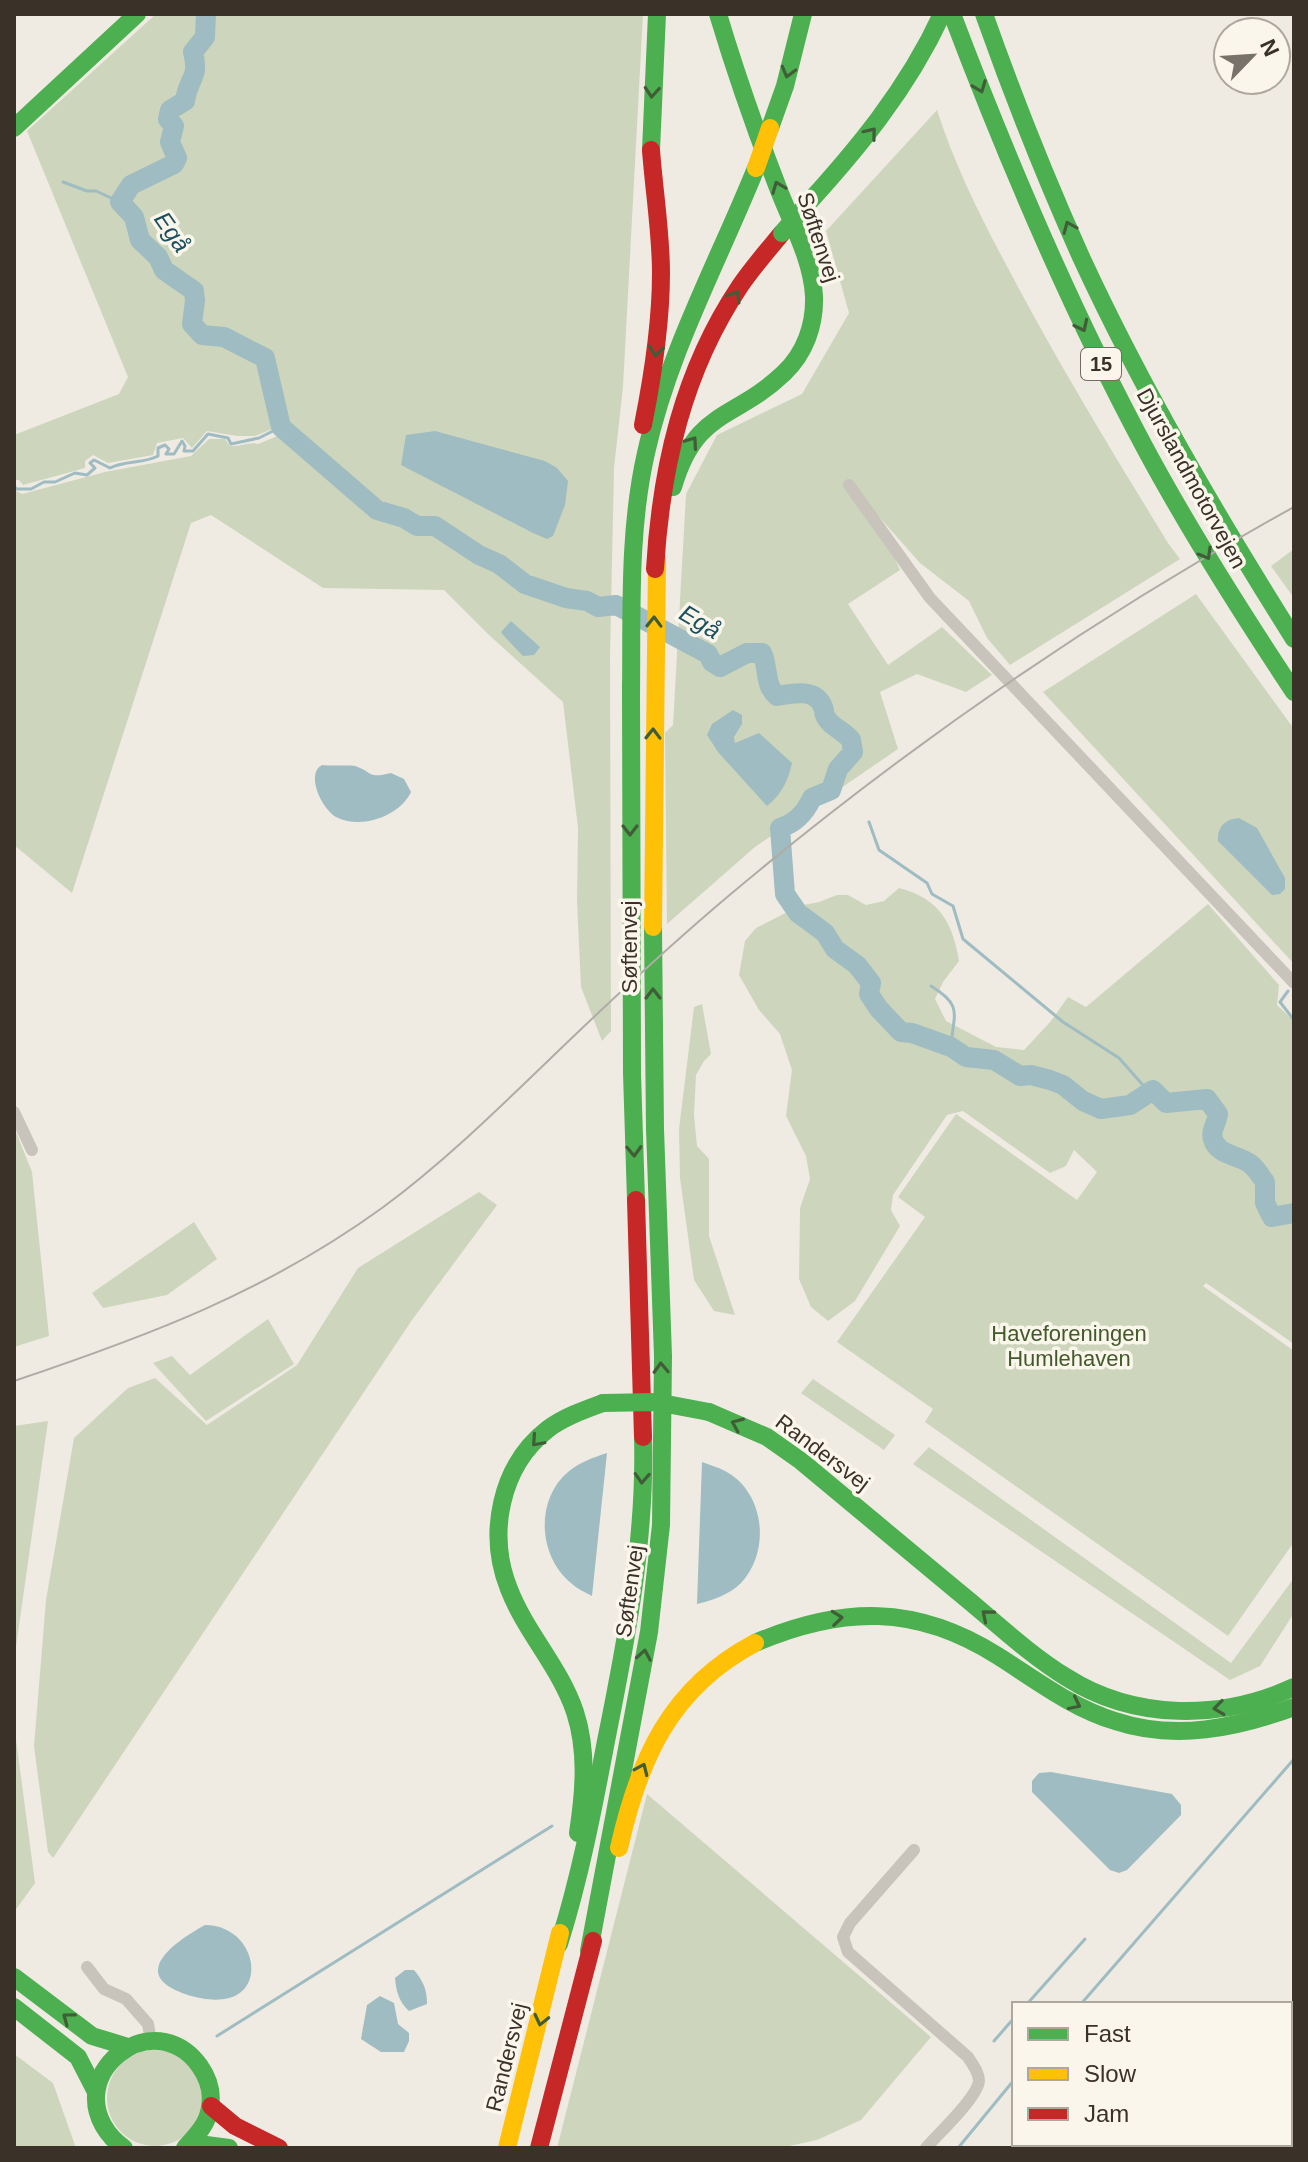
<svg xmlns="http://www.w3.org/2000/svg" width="1308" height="2162" font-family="Arial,sans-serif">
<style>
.green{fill:#cdd6bc}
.water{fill:#9ebcc1}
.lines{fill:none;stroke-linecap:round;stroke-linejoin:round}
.stream{stroke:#9ebcc1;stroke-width:3}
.river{stroke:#9ebcc1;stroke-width:20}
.street{stroke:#c8c3bb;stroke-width:12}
.fast{stroke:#4caf50;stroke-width:18}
.slow{stroke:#ffc107;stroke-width:18}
.jam{stroke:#c62828;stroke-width:18}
.tram{stroke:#b0aba5;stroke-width:2}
.fast-bridge{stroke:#4caf50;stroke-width:18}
.slow-bridge{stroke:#ffc107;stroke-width:18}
.oneway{stroke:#405d37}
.labels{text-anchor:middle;stroke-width:7;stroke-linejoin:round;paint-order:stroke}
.shield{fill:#fbf6eb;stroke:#746c63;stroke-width:2}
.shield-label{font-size:20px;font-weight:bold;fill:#3a3129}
.street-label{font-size:22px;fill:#3a3129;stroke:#fbf6eb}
.park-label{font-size:22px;fill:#425a2b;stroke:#fbf6eb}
.water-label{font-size:24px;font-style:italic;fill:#1b505f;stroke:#fbf6eb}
</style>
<rect width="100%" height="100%" fill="#efebe3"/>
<g class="green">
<path d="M156 14H643L623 387 614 468 610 656 611 1031 602 1041 581 987 577 901 578 828 563 702 489 635 444 590 323 588 211 515 191 523 72 893 14 845V490L22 494 105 472 191 456 209 439H225L230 446C240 447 248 441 258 444L282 434 373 511 407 522 417 529H432L500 569 517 585 581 606 582 597 521 579 438 523 420 522 404 513 386 510 323 461 285 424 255 436H237L207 431 192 448 183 438 157 443 153 455 108 463 93 455 85 461V468L23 485 19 480H14V435L119 394 128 377 27 131Z"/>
<path d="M937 110C955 166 981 218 1009 270 1058 363 1113 453 1168 543L1180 559 1010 665 987 638 969 601 920 563 873 510 900 570 848 604 888 665 942 627 992 675 966 692 917 674 880 692 898 749 755 847 667 924 665 733 673 725 686 494 717 435 802 394 849 313 826 231Z"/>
<path d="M1294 549V598L1271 566Z"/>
<path d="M1196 594 1294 729V964L1043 692Z"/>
<path d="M899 888C939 898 953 923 959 961L943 982 935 999 946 1021 996 1047 1024 1050 1051 1021 1068 997 1086 1007 1208 904 1279 985 1277 1005 1294 1021V1344L1206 1283 1203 1286 1294 1351V1542L1228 1636 925 1422 933 1409 837 1342 925 1217 898 1197 956 1114 1077 1200 1097 1172 1074 1150 1066 1166 1050 1173 963 1111 947 1115 893 1195 891 1210 900 1226 855 1301 828 1321 811 1307 799 1279 800 1208 810 1179 806 1156 786 1116 792 1070 780 1034 759 1010 739 975 745 941 756 928 799 906 819 902 837 895H848L866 905 884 901Z"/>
<path d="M702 1004 711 1054 704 1061 696 1075 694 1115 697 1146 709 1159V1236L735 1315 714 1311 694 1280 680 1178 679 1129 694 1007Z"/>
<path d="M14 1127 32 1172 49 1336 14 1347Z"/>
<path d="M479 1192 497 1205 412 1320 53 1858 48 1852 34 1746 46 1600 74 1438 128 1388 155 1378 207 1425 297 1365 358 1268Z"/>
<path d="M194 1222 217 1259 167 1295 103 1308 92 1293Z"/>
<path d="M268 1319 294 1364 206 1421 153 1363 172 1356 190 1375Z"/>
<path d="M813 1379 895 1435 884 1450 801 1393Z"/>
<path d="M48 1421 14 1661V1426Z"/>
<path d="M929 1447 1231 1663 1294 1578V1613L1260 1666 1230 1680 913 1464Z"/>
<path d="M14 1724 35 1883 14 1912Z"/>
<path d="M647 1794 931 2037 861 2120 817 2140 780 2148H557Z"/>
<circle cx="155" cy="2098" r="48"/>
<path d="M14 2054 53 2083 76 2148H14Z"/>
</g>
<g class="water">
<path d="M435 431 545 461 557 468 568 481 565 505 553 536 547 539 533 533 401 465 406 435Z"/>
<path d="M511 621 540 647 534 655 523 656 504 636 501 632Z"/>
<path d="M733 710 742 715V724L734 737 735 743 759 733 792 763C788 781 782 794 767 806L718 752 707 735 712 724Z"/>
<path d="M322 765C330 766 351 765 355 766 373 772 367 779 391 773L404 779 411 792C400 816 361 830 336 817 322 809 305 774 322 765Z"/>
<path d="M1239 818 1257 828 1285 878V889L1280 894 1272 895 1218 841C1217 827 1225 819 1239 818Z"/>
<path d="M607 1453 592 1596C585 1592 577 1589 571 1583 538 1556 535 1500 568 1472 580 1462 592 1458 607 1453Z"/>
<path d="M702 1462C709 1465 718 1467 725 1471 765 1492 771 1551 741 1583 729 1595 713 1600 697 1604Z"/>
<path d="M1051 1772 1172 1794 1181 1805V1815L1127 1870 1119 1873 1110 1870 1032 1792V1781L1039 1773Z"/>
<path d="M205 1925C265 1925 275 2024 185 1994 127 1974 176 1941 205 1925Z"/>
<path d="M405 1970H414C423 1981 427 1989 427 2004L409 2011C399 2002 396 1991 395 1978Z"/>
<path d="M380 1996 394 2003 398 2024 409 2033V2041L404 2052H381L361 2039 367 2005Z"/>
</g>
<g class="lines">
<g class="stream">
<path d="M63 182 87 191H96L120 202"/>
<path d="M14 485 16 489H31L44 482H55L75 473 87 475 95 468 90 463 94 460 110 468C126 460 143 464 158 456V448L165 445 169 449 166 454H174L182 441 185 446 184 451H193L208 434 228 438 231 444 259 438 281 427"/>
<path d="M869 822 879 850 927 883 932 894 953 906 963 939 1063 1022 1119 1058 1149 1092"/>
<path d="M931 986C964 1006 953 1014 951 1047"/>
<path d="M1288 991 1280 1002 1294 1020"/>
<path d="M1027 2004 1085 1939"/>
<path d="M1081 2004 1294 1759"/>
<path d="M217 2036 552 1826"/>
<path d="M994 2041 1014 2018"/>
<path d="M958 2148 1014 2080"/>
</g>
<path class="river" d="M206 14 205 37 193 52C200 79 188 77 185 101L170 110 168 119 174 126 170 142 177 158 174 164 131 185 120 202 134 217 140 240 158 257 164 270 194 291 195 301 192 324 202 335 224 337 265 358 281 427 377 510 404 518 417 526H435L479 555 499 564 525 584 566 598 587 601 598 607 616 605 708 654 712 662 720 667 747 653H762C769 668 764 685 777 696 793 693 816 688 823 707 826 715 822 711 827 719 833 728 844 731 851 740L853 752 838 769 831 790 812 798C805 813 796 823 780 828L785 894 798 913 825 933 835 949 857 965 871 983 869 994 879 1009 901 1032 912 1033 951 1047 966 1057 994 1060 1020 1076 1031 1075 1050 1080 1063 1085 1083 1101 1101 1109 1130 1105 1153 1090 1166 1103 1207 1099 1218 1114C1217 1123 1210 1131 1213 1139 1217 1155 1238 1155 1249 1163 1256 1167 1260 1176 1265 1182V1203L1272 1217 1294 1213"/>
<g class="street">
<path d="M849 485 930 598 1294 983"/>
<path d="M14 1112 32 1150"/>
<path d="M914 1850 850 1923 843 1937 848 1952 968 2057C972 2064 979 2072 979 2081 977 2098 938 2134 926 2148"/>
<path d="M87 1967 104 1989 126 1999 148 2024 151 2041"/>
</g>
<g class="fast">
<path d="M952 14C1008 162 1070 308 1145 448 1190 532 1241 612 1294 692"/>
<path d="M984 14C1013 96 1045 177 1081 257 1142 389 1216 515 1294 639"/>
<path d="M14 128 137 14"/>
<path d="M770 128 785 86 803 14"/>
<path d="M651 150 657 14"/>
<path d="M800 212C856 151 907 90 942 14"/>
<path d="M673 487C696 408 734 421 784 373 805 353 815 325 814 296 812 260 793 226 780 193 757 134 736 74 718 14"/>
<path d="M631 685 632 1073 636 1200"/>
<path d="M631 696C632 615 628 532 646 453 668 353 718 262 756 168"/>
<path d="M709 1412 767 1437 801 1461C853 1504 904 1547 956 1590 992 1619 1027 1653 1066 1677 1135 1721 1222 1720 1294 1687"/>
<path d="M755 1643C842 1606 916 1604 998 1656 1036 1680 1072 1708 1115 1721 1175 1741 1237 1728 1294 1707"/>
<path d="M578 1833C584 1793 588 1752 575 1712 560 1667 526 1633 509 1589 487 1534 500 1466 548 1429 564 1417 584 1410 603 1403"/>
<path d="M559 1944C580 1877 593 1810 606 1741 626 1642 646 1539 643 1437"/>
<path d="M589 1951 649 1632 661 1525 663 1356 655 1129 653 927"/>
<path d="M14 1977 92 2036 128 2047"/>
<path d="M14 2007 78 2057 96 2092"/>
<path d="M191 2143 229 2148"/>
<path d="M124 2148C107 2136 95 2117 96 2096 98 2063 132 2035 165 2042 193 2048 215 2079 210 2107 208 2124 196 2136 185 2148"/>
</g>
<g class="slow">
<path d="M653 927 657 559"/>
<path d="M619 1848C639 1759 670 1688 755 1643"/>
<path d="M507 2148 560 1933"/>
</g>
<g class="jam">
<path d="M643 425C653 375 661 324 661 273 661 232 654 191 651 150"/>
<path d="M655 569C661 468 683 371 740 286 753 267 768 250 782 233"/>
<path d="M636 1200 643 1437"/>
<path d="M211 2106 235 2126 279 2148"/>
<path d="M539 2148 593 1941"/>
</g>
<path class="tram" d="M14 1381C148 1336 266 1292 382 1208 443 1163 497 1110 552 1057 610 1001 670 945 732 893 906 747 1094 617 1294 507"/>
<g class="fast-bridge">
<path d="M782 233 800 212"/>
<path d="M603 1403 656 1402 709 1412"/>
</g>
<path class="slow-bridge" d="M756 168 770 128"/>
</g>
<defs><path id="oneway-chevron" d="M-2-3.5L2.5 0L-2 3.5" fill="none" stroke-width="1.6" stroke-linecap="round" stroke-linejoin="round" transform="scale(2)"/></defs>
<g class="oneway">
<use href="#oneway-chevron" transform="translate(788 72) rotate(105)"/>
<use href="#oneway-chevron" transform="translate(980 87) rotate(69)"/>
<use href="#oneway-chevron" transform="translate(652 92) rotate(94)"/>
<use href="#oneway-chevron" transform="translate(871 133) rotate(-51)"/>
<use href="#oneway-chevron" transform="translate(778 187) rotate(-111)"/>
<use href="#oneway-chevron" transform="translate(1069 227) rotate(-113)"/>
<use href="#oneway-chevron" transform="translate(735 296) rotate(-59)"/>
<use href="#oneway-chevron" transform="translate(1082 326) rotate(64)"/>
<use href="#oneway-chevron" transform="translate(656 351) rotate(98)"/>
<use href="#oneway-chevron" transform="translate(692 442) rotate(-55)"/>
<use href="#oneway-chevron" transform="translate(1206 554) rotate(60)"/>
<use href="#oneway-chevron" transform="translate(654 622) rotate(-89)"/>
<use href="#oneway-chevron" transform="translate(653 734) rotate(-89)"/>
<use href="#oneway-chevron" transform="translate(630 830) rotate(90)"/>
<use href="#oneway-chevron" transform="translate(653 994) rotate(-90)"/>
<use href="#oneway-chevron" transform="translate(634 1151) rotate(88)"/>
<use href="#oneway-chevron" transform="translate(661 1368) rotate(-92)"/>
<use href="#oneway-chevron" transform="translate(737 1424) rotate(-157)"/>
<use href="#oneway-chevron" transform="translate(537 1441) rotate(132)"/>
<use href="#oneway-chevron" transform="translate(642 1478) rotate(93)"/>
<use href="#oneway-chevron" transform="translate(987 1615) rotate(-140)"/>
<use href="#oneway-chevron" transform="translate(837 1618) rotate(-6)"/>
<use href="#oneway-chevron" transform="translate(644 1655) rotate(-80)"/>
<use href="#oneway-chevron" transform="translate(1075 1704) rotate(26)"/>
<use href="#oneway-chevron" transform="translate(1219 1708) rotate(173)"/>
<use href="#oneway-chevron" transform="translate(642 1769) rotate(-66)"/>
<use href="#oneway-chevron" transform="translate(68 2018) rotate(-143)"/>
<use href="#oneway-chevron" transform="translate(541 2020) rotate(103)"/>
</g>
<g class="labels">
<rect class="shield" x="1081" y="348" width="40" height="32" rx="6"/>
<g class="shield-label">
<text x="1101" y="371">15</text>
</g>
<g class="street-label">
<text transform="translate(819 237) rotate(72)" y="8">Søftenvej</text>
<text transform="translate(1192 478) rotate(61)" y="8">Djurslandmotorvejen</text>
<text transform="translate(629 947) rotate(-90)" y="8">Søftenvej</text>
<text transform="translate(823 1452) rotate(37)" y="8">Randersvej</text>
<text transform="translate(629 1591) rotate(-82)" y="8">Søftenvej</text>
<text transform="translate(506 2057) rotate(-76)" y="8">Randersvej</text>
</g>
<g class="park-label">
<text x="1069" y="1341">Haveforeningen<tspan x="1069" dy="25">Humlehaven</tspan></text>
</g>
<g class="water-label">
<text transform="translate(172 232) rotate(55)" y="8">Egå</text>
<text transform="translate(700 622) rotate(31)" y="8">Egå</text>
</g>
</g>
<rect width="1308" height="2162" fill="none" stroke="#3a3129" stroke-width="32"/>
<rect x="1012" y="2002" width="280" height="144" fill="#fbf6eb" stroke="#aea79d" stroke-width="2"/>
<rect x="1028" y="2028" width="40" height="12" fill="#4caf50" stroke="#aea79d" stroke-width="2"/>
<text x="1084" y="2042" font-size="24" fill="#3a3129">Fast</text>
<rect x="1028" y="2068" width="40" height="12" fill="#ffc107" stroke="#aea79d" stroke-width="2"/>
<text x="1084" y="2082" font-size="24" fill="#3a3129">Slow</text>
<rect x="1028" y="2108" width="40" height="12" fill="#c62828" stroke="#aea79d" stroke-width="2"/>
<text x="1084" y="2122" font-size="24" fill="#3a3129">Jam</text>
<g transform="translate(1252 56) rotate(65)"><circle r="38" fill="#fbf6eb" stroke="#aea79d" stroke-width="2"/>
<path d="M0-6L14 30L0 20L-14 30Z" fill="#79726a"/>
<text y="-12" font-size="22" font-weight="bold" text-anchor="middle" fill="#3a3129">N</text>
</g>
</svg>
